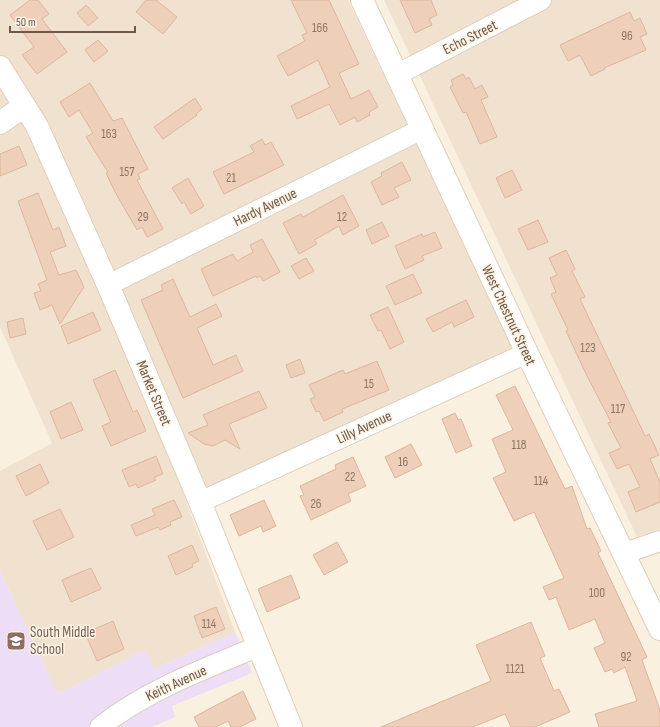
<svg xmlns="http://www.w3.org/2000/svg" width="660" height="727" font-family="'Sofia Sans Condensed',sans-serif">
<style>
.residential{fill:#f1e2cf}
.education{fill:#edddf6}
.building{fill:#edcfba;stroke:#dfb69b}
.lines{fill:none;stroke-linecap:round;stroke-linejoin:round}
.minor-casing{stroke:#ddcdbd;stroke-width:22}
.secondary-casing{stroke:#e2cebb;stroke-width:24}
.minor{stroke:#fff;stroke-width:20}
.secondary{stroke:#fff;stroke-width:22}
.labels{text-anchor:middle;stroke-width:3;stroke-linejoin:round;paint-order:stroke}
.number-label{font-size:13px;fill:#8e7565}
.street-label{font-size:15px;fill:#6f5749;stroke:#fef4e5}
.education-label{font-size:15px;fill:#785e54;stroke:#fef4e5;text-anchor:start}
</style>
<rect width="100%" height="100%" fill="#faf0e0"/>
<g class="residential">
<path d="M0 0H348L514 348 185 498 235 632 154 669 146 649 58 694 0 571V471L52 443 0 327Z"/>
<path d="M384 0H660V529L637 537Z"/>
</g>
<path class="education" d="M0 571 58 694 146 649 154 669 235 632 252 673 172 706 175 717 152 727H0Z"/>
<g class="building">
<path d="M30 0H38L49 14 42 19 67 52 37 74 22 55 34 47 10 15Z"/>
<path d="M146 0H156L177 17 163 34 136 12Z"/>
<path d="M291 0H329L359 64 339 73 351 99 369 90 378 107 369 112 370 115 357 122 355 117 340 125 329 104 297 119 291 106 330 87 318 60 288 76 277 56 305 41 302 35 307 33Z"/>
<path d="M400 0H431L437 15 429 19 432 25 415 33Z"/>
<path d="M86 5 98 18 88 26 77 13Z"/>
<path d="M630 12 634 21 640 18 647 34 640 37 646 50 604 68 605 69 591 76 580 55 568 61 560 45Z"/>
<path d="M98 40 108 51 94 62 85 50Z"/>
<path d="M463 74 466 79 469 77 475 89 482 85 488 97 481 100 497 137 480 144 466 112 463 113 450 87 453 85 451 80Z"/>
<path d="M90 83 113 121 122 118 148 169 138 174 140 179 137 180 163 229 147 237 142 227 137 230 115 192 106 173 108 172 86 137 93 133 79 110 69 117 60 102Z"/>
<path d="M195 98 202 109 196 114 197 115 163 139 154 127Z"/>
<path d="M262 139 265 145 271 142 284 165 224 194 213 172 254 152 250 146Z"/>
<path d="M19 146 27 165 0 176V154Z"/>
<path d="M402 162 411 180 394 188 399 197 382 205 371 182 382 176 381 173Z"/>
<path d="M512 170 522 190 505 198 496 178Z"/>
<path d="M188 178 204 206 191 214 184 202 182 204 172 188Z"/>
<path d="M38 193 53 230 59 227 66 246 50 252 59 275 76 270 84 287 60 324 52 305 40 310 34 293 41 291 38 284 47 280 18 201Z"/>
<path d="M343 195 359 226 343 235 339 226 314 240 317 244 299 254 283 223 301 214 303 217Z"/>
<path d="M538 220 548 242 528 250 518 229Z"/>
<path d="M382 222 389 236 372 244 366 230Z"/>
<path d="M435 232 442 248 422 256 424 260 405 269 395 246 422 234 423 237Z"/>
<path d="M262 239 280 272 263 281 260 276 257 278 256 276 213 296 201 269 233 254 237 261 253 252 250 245Z"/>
<path d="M566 250 575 269 572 271 585 297 580 299 645 436 649 434 659 455 650 459 660 482V502L636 512 628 492 640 487 629 464 617 469 609 453 621 448 608 423 611 422 586 374 566 331 568 330 551 294 556 292 550 278 557 275 549 258Z"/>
<path d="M306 258 314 271 299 279 291 266Z"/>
<path d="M413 274 422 293 395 305 386 286Z"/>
<path d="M173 279 190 317 216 304 222 316 197 328 213 365 236 355 243 371 183 398 141 300 163 290 161 285Z"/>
<path d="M466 300 474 317 454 327 452 322 433 332 426 319Z"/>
<path d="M388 307 404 342 390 349 381 330 378 331 370 315Z"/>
<path d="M93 312 101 330 68 344 61 326Z"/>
<path d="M23 318 26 334 10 338 7 322Z"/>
<path d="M300 359 305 373 291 378 286 365Z"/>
<path d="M377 361 389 390 342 409 343 412 324 421 319 411 316 412 310 399 315 397 309 385 343 370 345 374Z"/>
<path d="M115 370 133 412 137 410 146 431 111 446 102 426 111 422 93 380Z"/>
<path d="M515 386 565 489 572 486 587 529 590 528 601 551 598 553 647 657 642 660 660 710V727H599L595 714 637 701 625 667 614 673 612 669 605 672 594 648 605 643 595 619 569 630 556 597 549 600 543 587 564 578 534 512 514 521 493 478 506 472 492 439 513 430 496 395Z"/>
<path d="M259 391 267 408 229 424 240 449 225 440 213 446 204 444 188 433 208 425 203 415Z"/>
<path d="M71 402 83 430 61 439 50 412Z"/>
<path d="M455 413 458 420 461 419 472 446 456 453 442 419Z"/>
<path d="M411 444 422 465 395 478 385 457Z"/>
<path d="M156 456 163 474 154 477 156 480 138 488 136 484 129 487 122 470Z"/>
<path d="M353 457 366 486 348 494 351 501 311 520 300 496 304 495 300 486 336 469 335 465Z"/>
<path d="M40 464 49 483 26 496 16 476Z"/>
<path d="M174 500 182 517 170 522 171 525 160 530 158 527 136 536 131 525 155 515 152 509Z"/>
<path d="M264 500 276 526 263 532 261 526 239 536 230 515Z"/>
<path d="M60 509 74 537 47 550 33 521Z"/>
<path d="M337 542 348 562 324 575 313 555Z"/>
<path d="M192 545 199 561 192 564 193 567 176 575 168 556Z"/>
<path d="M91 568 101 589 71 602 62 580Z"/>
<path d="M291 575 300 598 267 612 258 589Z"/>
<path d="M216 607 225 629 202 638 194 616Z"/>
<path d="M113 621 124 649 97 661 85 633Z"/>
<path d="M531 622 545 656 540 658 554 691 559 689 570 712 535 727H511L505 714 473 727H381L491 681 476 645Z"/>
<path d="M243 691 256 719 240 727H231L228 721 216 727H199L194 717Z"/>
</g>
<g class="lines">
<g class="minor-casing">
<g id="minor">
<path d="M398 74 541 0"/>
<path d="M108 285 422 129"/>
<path d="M200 502 527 353"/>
<path d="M625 553 660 541"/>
<path d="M100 727C147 690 202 670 257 647"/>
</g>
</g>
<g class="secondary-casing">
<g id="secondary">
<path d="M362 0 527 353 660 629"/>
<path d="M0 67 37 126 108 285 200 502 291 727"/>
<path d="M0 123 24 106"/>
</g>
</g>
<use href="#minor" class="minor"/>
<use href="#secondary" class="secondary"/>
</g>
<defs>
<g id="school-square" transform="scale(1)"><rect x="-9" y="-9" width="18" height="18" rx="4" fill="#8d6e63" stroke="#fef4e5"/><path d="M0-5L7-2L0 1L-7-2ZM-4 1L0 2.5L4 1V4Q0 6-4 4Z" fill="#fff"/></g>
</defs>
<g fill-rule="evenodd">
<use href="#school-square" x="16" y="641"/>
</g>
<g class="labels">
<g class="number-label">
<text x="320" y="32">166</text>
<text x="627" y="40">96</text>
<text x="109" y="138">163</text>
<text x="127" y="176">157</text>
<text x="231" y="182">21</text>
<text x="143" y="221">29</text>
<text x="342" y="221">12</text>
<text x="588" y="352">123</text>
<text x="369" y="388">15</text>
<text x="618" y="413">117</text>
<text x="519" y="449">118</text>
<text x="403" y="466">16</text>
<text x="350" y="481">22</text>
<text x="541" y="485">114</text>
<text x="316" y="508">26</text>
<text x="597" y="597">100</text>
<text x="209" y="628">114</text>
<text x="626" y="661">92</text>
<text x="515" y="673">1121</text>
</g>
<g class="street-label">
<text transform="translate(470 37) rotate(-27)" y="5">Echo Street</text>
<text transform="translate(265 207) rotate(-26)" y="5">Hardy Avenue</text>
<text transform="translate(509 315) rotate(65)" y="5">West Chestnut Street</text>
<text transform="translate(154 393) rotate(67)" y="5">Market Street</text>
<text transform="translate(364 427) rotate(-25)" y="5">Lilly Avenue</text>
<text transform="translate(176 683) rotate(-25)" y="5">Keith Avenue</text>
</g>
<g class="education-label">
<text x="30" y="637">South Middle<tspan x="30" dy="17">School</tspan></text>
</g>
</g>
<path d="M10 26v6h125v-6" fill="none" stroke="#6f5749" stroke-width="2"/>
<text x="16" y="26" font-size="12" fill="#6f5749" stroke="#fef4e5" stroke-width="3" paint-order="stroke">50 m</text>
</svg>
